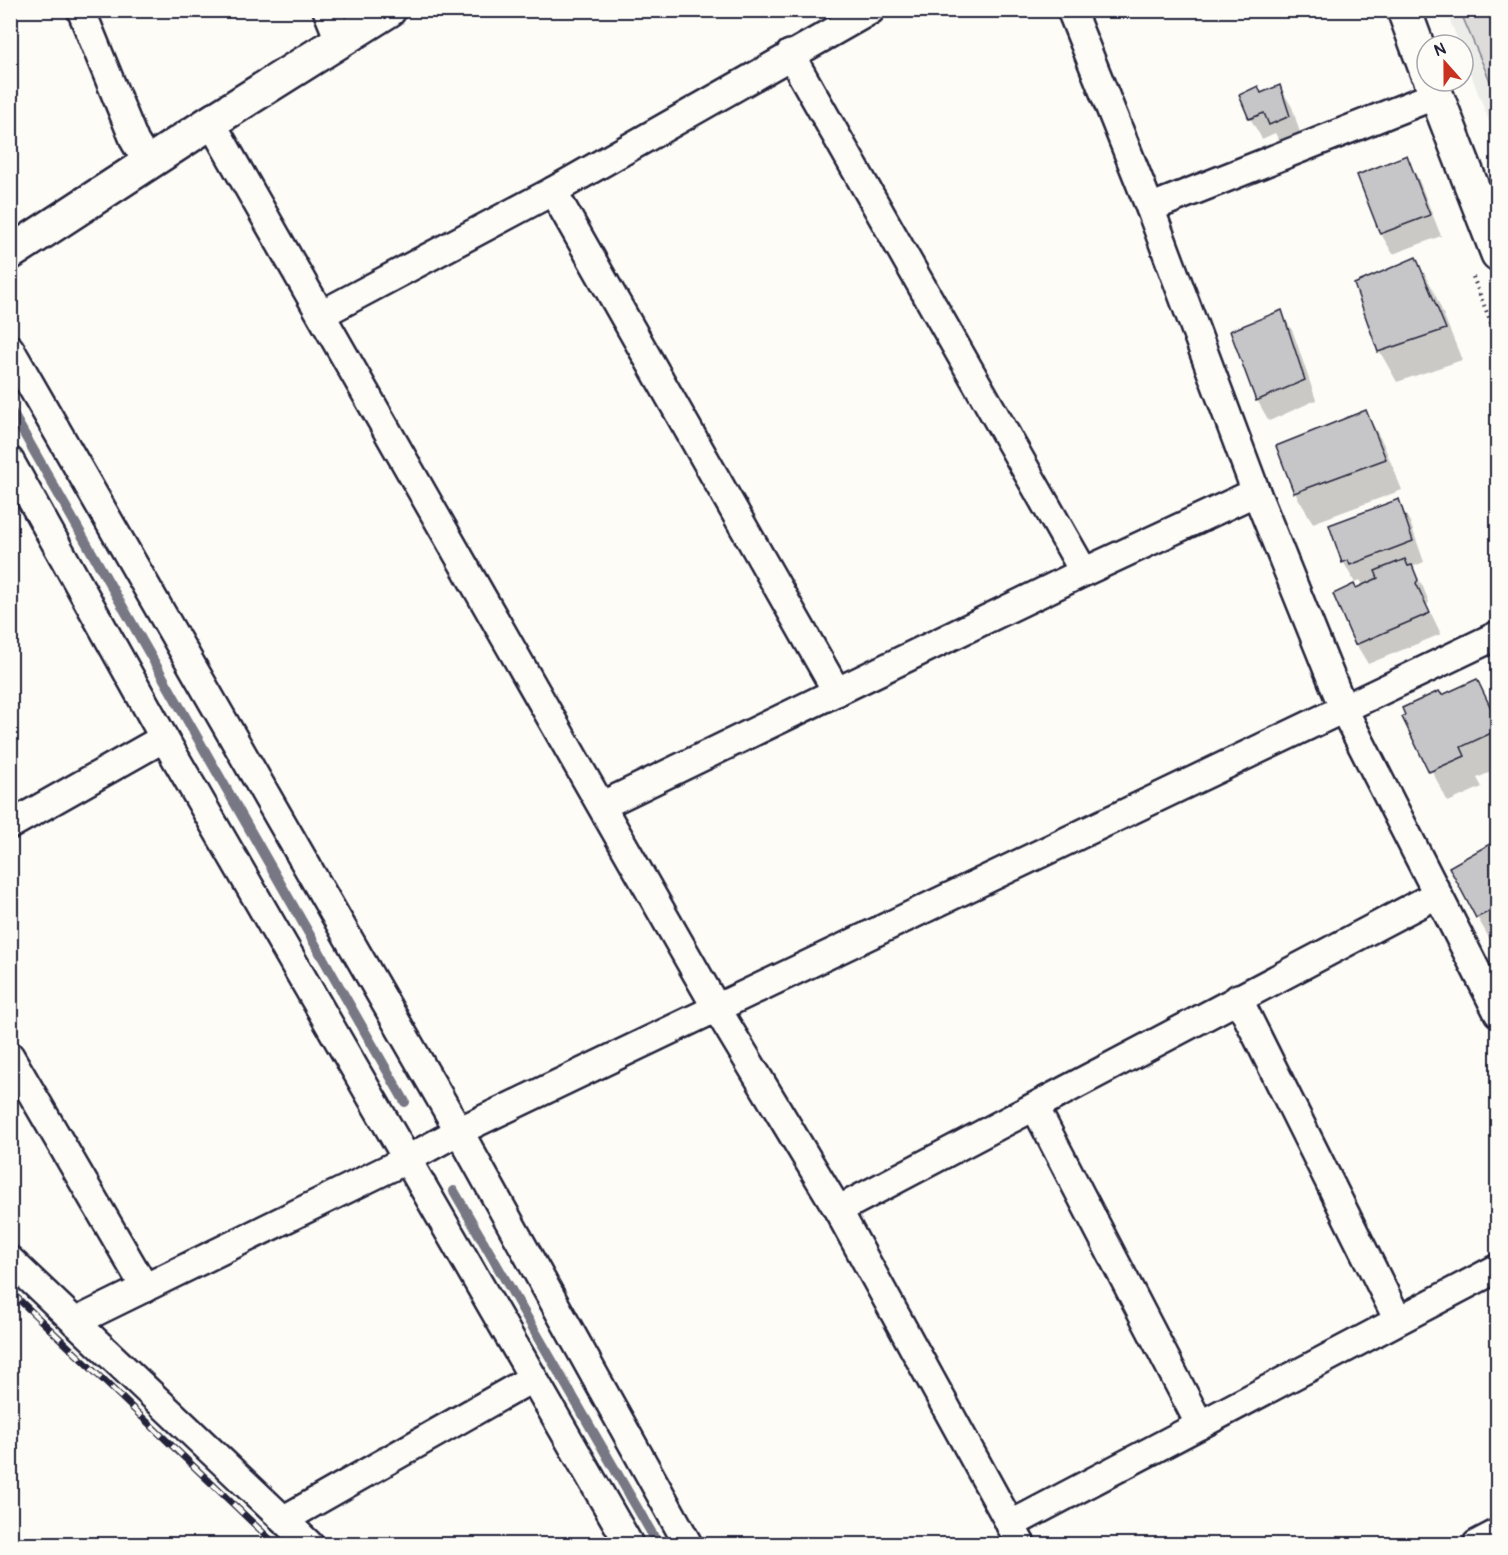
<svg xmlns="http://www.w3.org/2000/svg" width="1508" height="1555" font-family="Pangolin,sans-serif">
<style>
.built{fill:#ecece9}
.green{fill:#dddcdb;stroke:#807f8b;stroke-width:1.5}
.shadow{fill:#0003}
.lines{fill:none;stroke-linecap:round;stroke-linejoin:round}
.stream{stroke:#787885;stroke-width:10}
.building{fill:#c6c6c8;stroke:#22223b;stroke-width:1.5}
.minor-casing{stroke:#22223b;stroke-width:32}
.tertiary-casing{stroke:#22223b;stroke-width:38}
.path{stroke:#22223b;stroke-width:4;stroke-dasharray:1.5 4.5;stroke-linecap:butt}
.minor{stroke:#fdfcf7;stroke-width:27}
.tertiary{stroke:#fdfcf7;stroke-width:33}
.rail-casing{stroke:#22223b;stroke-width:7}
.rail{stroke:#fdfcf7;stroke-width:4.5;stroke-dasharray:14;stroke-linecap:butt}
</style>
<rect width="100%" height="100%" fill="#fdfcf7"/>
<filter id="ink" filterUnits="userSpaceOnUse"><feTurbulence type="fractalNoise" baseFrequency=".0167" numOctaves="2"/><feDisplacementMap in="SourceGraphic" scale="12" xChannelSelector="R" yChannelSelector="G"/><feConvolveMatrix kernelMatrix="1 2 1 2 8 2 1 2 1" color-interpolation-filters="sRGB"/></filter>
<g filter="url(#ink)">
<path class="built" d="M1446 11H1497V142L1463 54V45H1460Z"/>
<path class="green" d="M1460 11H1497V97Z"/>
<g class="shadow">
<path d="M1457 10H1474L1460 16Z"/>
<path d="M1280 87 1292 107 1301 136 1282 145 1275 133 1262 139 1250 118 1261 94Z"/>
<path d="M1406 157 1418 178 1441 236 1393 254 1381 234 1359 176Z"/>
<path d="M1416 259 1433 289 1462 360 1397 382 1380 352 1356 285Z"/>
<path d="M1281 312 1293 332 1316 400 1269 421 1257 400Z"/>
<path d="M1366 412 1383 443 1402 490 1313 523 1295 493 1278 447Z"/>
<path d="M1398 501 1410 522 1424 562 1412 567 1423 587 1429 602 1427 605 1441 634 1368 664 1356 644 1355 590 1364 586 1360 580 1355 583 1344 563 1331 526Z"/>
<path d="M1498 650V663L1492 653Z"/>
<path d="M1476 681 1498 719V769L1477 778 1482 787 1448 802 1404 717Z"/>
<path d="M1498 841V946L1495 948 1477 917Z"/>
</g>
<g class="lines">
<g class="stream">
<path d="M10 409 405 1102"/>
<path d="M454 1191 658 1544"/>
</g>
</g>
<g class="building">
<path d="M1280 85 1290 116 1269 125 1264 113 1249 119 1239 95 1258 86 1261 93Z"/>
<path d="M1407 155 1430 215 1380 234 1357 175Z"/>
<path d="M1416 257 1446 329 1378 352 1354 284Z"/>
<path d="M1282 310 1305 380 1256 401 1230 331Z"/>
<path d="M1366 410 1386 459 1294 493 1276 446Z"/>
<path d="M1399 499 1413 541 1350 565 1348 560 1342 563 1329 525Z"/>
<path d="M1405 559 1408 566 1412 565 1418 580 1416 583 1430 613 1355 645 1333 594 1354 584 1356 588 1378 578 1375 571Z"/>
<path d="M1477 679 1498 723V730L1461 747 1465 756 1429 772 1402 717 1405 715 1402 708 1439 691 1442 695Z"/>
<path d="M1498 834V907L1476 918 1449 867 1497 840Z"/>
</g>
<g class="lines">
<g class="minor-casing">
<g id="minor">
<path d="M81 10 135 142 148 163"/>
<path d="M327 10 340 42"/>
<path d="M1071 10 1150 208 1256 492 1344 710 1498 1013"/>
<path d="M790 54 1084 572"/>
<path d="M211 122 717 1009 838 1210 1021 1544"/>
<path d="M553 191 837 692"/>
<path d="M1150 208 1436 95"/>
<path d="M322 314 553 191 871 10"/>
<path d="M10 349 459 1131 688 1544"/>
<path d="M10 461 164 738 629 1544"/>
<path d="M603 805 1084 572 1256 492"/>
<path d="M10 825 164 738"/>
<path d="M1238 998 1398 1320"/>
<path d="M10 1056 145 1288"/>
<path d="M1035 1107 1200 1425"/>
<path d="M838 1210 1436 895"/>
<path d="M10 1260 309 1544"/>
<path d="M75 1322 406 1160 459 1131 1498 635"/>
<path d="M283 1520 531 1379"/>
<path d="M1010 1525 1498 1268"/>
<path d="M1477 1544 1498 1533"/>
</g>
</g>
<g class="tertiary-casing">
<g id="tertiary">
<path d="M1404 10 1427 72"/>
<path d="M1431 81 1498 254"/>
<path d="M10 253 211 122 389 10"/>
</g>
</g>
<path class="path" d="M1473 277 1498 341"/>
<use href="#minor" class="minor"/>
<use href="#tertiary" class="tertiary"/>
<g class="rail-casing">
<path id="rail" d="M10 1291 275 1544"/>
</g>
<use href="#rail" class="rail"/>
</g>
</g>
<rect width="1508" height="1555" fill="none" stroke="#fdfcf7" stroke-width="36"/>
<rect x="18" y="18" width="1472" height="1519" fill="none" stroke="#22223b" stroke-width="2" filter="url(#ink)"/>
<g transform="translate(1445 63) rotate(339)"><circle r="28" fill="#fdfcf7" stroke="#a5a5ac" stroke-width="1.5"/>
<path d="M0-4.5L10 22L0 15L-10 22Z" fill="#c8321e"/>
<text y="-9" font-size="16" font-weight="bold" text-anchor="middle" fill="#22223b">N</text>
</g>
</svg>
